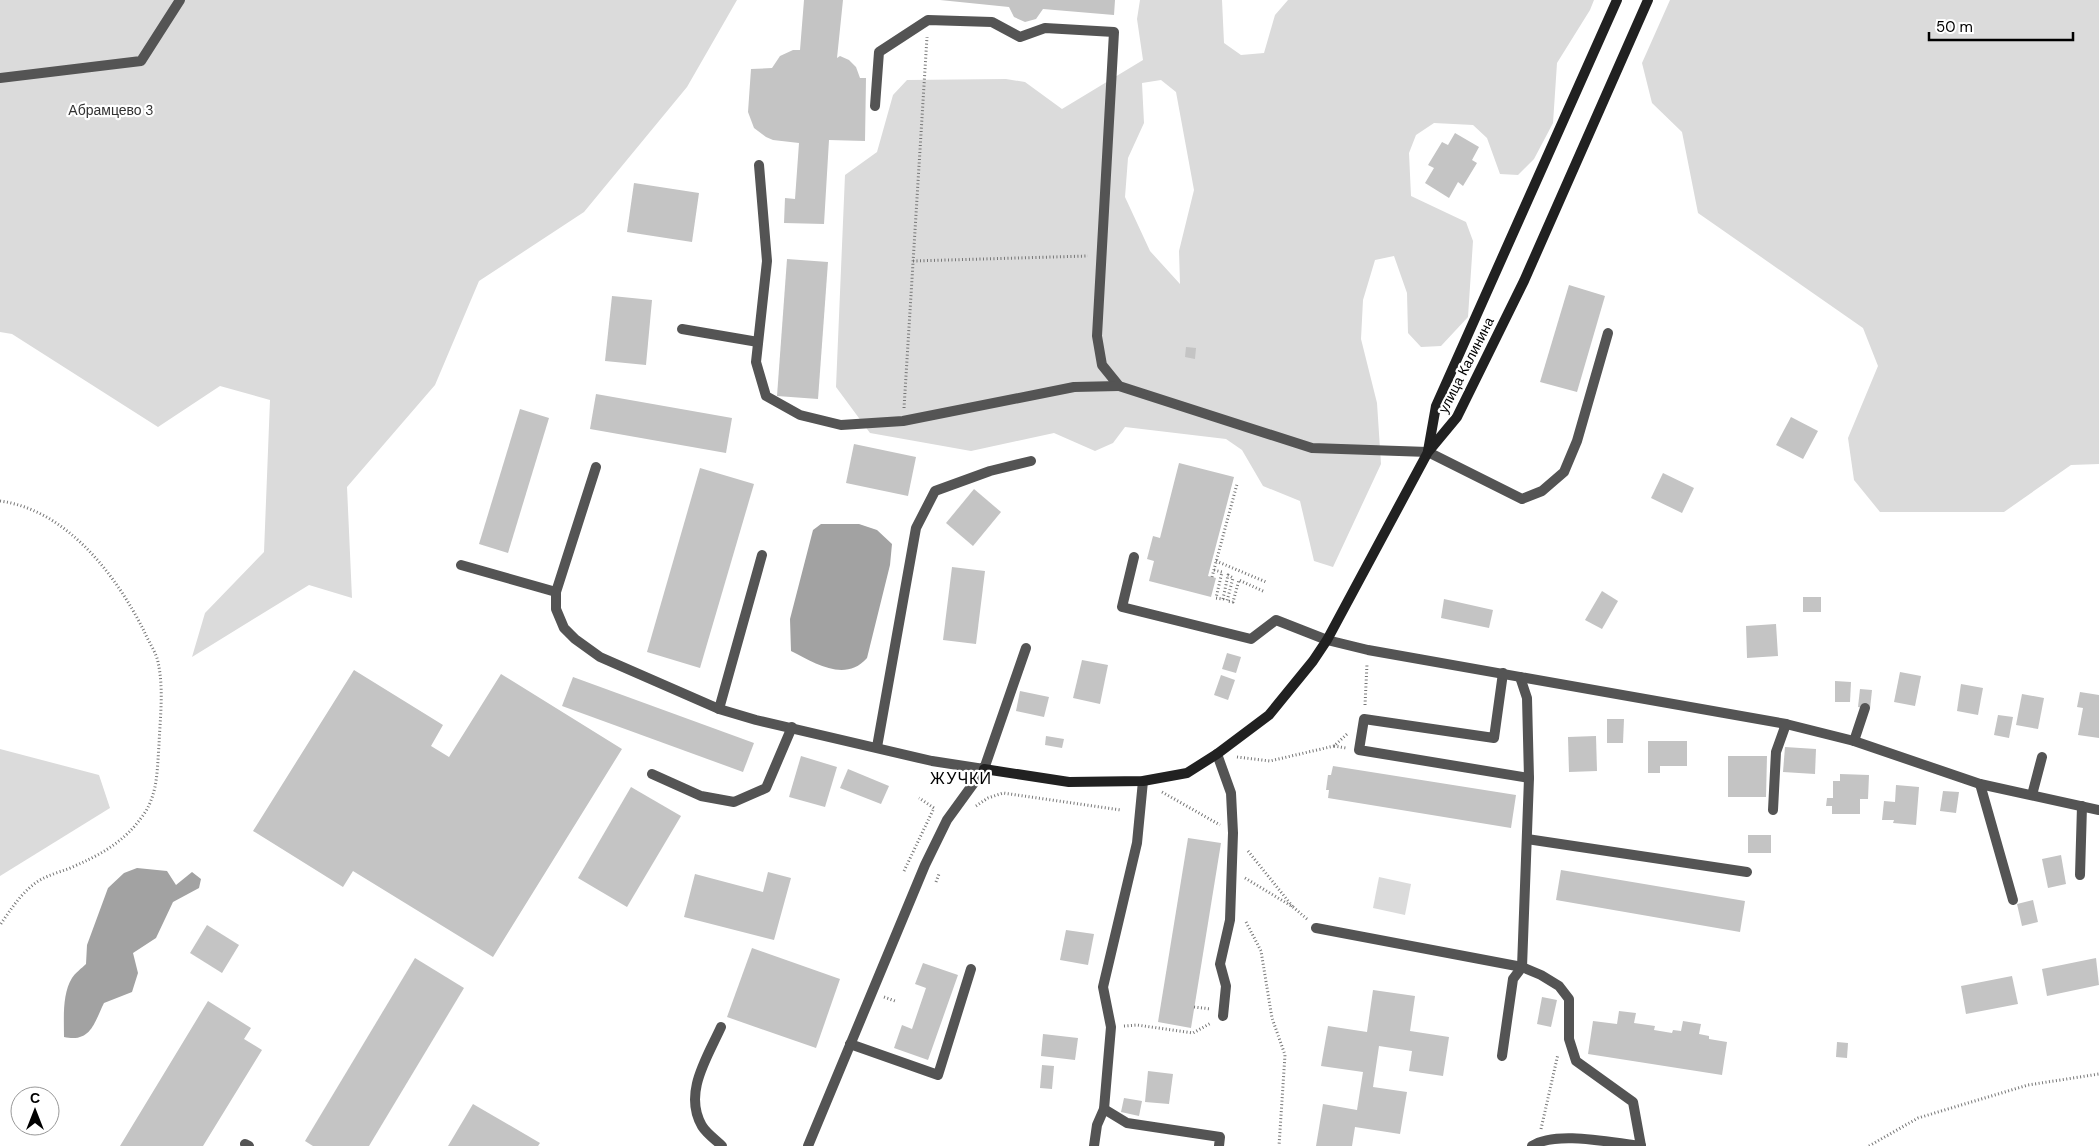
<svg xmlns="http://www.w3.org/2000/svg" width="2099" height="1146" font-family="'DM Sans',sans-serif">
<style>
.green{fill:#dbdbdb;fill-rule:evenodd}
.water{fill:#a2a2a2}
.building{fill:#c4c4c4}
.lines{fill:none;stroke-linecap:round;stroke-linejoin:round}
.path{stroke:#767676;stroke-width:3;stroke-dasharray:1 2.5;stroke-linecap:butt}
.lane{stroke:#545454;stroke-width:10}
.street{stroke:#545454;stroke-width:10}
.secondary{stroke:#212121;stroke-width:10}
.labels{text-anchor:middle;stroke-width:4.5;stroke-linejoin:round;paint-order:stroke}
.park-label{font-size:14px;fill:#323232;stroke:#fff}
.street-label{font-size:14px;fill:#000;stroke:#fff}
.quarter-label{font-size:16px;letter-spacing:1px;fill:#000;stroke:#fff}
</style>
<rect width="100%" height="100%" fill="#fff"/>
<g class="green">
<path d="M0 0H737L687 87 584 212 479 281 435 385 347 487 352 598 309 585 192 657 205 613 264 552 270 400 220 386 158 427 12 334 0 332Z"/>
<path d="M1140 0H1222L1224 43 1241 55 1264 53 1275 15 1288 0H1594L1590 10 1557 63 1553 123 1534 159 1518 175 1500 174 1487 138 1473 125 1434 123 1416 135 1409 153 1411 196 1466 222 1473 241 1468 317 1441 346 1421 347 1408 333 1407 293 1394 256 1375 260 1363 300 1361 339 1377 403 1381 464 1333 567 1314 561 1300 501 1263 486 1242 450 1226 439 1125 427 1113 443 1095 451 1054 433 971 451 870 433 836 387 845 175 877 152 893 95 907 80 1006 79 1025 82 1062 109 1143 60 1137 19ZM1161 80 1176 92 1194 190 1179 251 1180 284 1150 251 1125 197 1128 158 1144 123 1142 83Z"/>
<path d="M1670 0H2099V464L2071 465 2004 512H1880L1854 480 1848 438 1878 366 1863 328 1698 213 1682 132 1652 103 1642 63Z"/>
<path d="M0 749 99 775 110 808 0 876Z"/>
<path d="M1379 877 1411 884 1405 915 1373 908Z"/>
</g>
<g class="water">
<path d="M821 524H859L877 530 892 544 890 565 867 658C845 683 815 663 791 651L790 619 813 530Z"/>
<path d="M137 868 167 871 176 885 192 872 201 879 199 888 173 902 156 938 133 953 138 973 132 992 104 1003C94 1023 91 1043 64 1037 64 1019 62 994 72 978 75 973 82 968 86 964L87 945 108 888 124 873Z"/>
</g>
<g class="building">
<path d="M804 0H843L837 58 840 56 849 60 856 67 860 78H866L865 141 829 140 824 224 784 223 785 198 795 199 799 143 773 140 766 137 754 128 748 112 751 69 772 68 780 56 793 50H800Z"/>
<path d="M940 0H1115L1114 15 1043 9 1036 19 1025 22 1014 17 1009 7Z"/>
<path d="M1455 133 1479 147 1472 160 1477 163 1463 186 1458 182 1449 198 1425 183 1434 168 1428 165 1442 142 1448 145Z"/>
<path d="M634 183 699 193 692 242 627 232Z"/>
<path d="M787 259 828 262 818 399 777 396Z"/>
<path d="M1569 285 1605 296 1577 392 1540 382Z"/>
<path d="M612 296 652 300 646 365 605 361Z"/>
<path d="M1186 347 1196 348 1195 359 1185 357Z"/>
<path d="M596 394 732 418 726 453 590 429Z"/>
<path d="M520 409 549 418 508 553 479 544Z"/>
<path d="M1791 417 1818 431 1803 459 1776 445Z"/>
<path d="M854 444 916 457 908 496 846 483Z"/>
<path d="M1179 463 1234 477 1208 576 1216 578 1211 597 1149 581 1154 561 1147 559 1153 536 1160 538Z"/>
<path d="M700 468 754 484 700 668 647 652Z"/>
<path d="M1663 473 1694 488 1682 513 1651 498Z"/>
<path d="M974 489 1001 512 973 546 946 523Z"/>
<path d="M952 567 985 571 976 644 943 640Z"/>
<path d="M1602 591 1618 601 1602 629 1585 620Z"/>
<rect x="1803" y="597" width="18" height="15"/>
<path d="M1444 599 1493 610 1489 628 1441 618Z"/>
<path d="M1776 624 1778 656 1747 658 1746 626Z"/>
<path d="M1227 653 1241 657 1236 673 1222 669Z"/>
<path d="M1082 660 1108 665 1100 704 1073 698Z"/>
<path d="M354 670 443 725 431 746 449 757 501 674 622 749 493 957 353 871 343 887 253 831Z"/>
<path d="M1900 672 1921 676 1915 706 1894 702Z"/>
<path d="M1221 675 1235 680 1228 700 1214 695Z"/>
<path d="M573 677 754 743 743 772 562 706Z"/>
<path d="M1835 681 1851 682 1850 702H1835Z"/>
<path d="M1961 684 1983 688 1978 715 1957 711Z"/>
<path d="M1860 689 1872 690 1870 709 1858 707Z"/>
<path d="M1020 691 1049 697 1044 717 1016 711Z"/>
<path d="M2080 692 2099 695V738L2078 735 2083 708 2077 707Z"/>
<path d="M2022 694 2044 698 2038 729 2016 725Z"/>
<path d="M1998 715 2013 717 2009 738 1994 735Z"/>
<path d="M1607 719H1624L1623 743H1607Z"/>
<path d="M1046 736 1064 739 1062 748 1045 745Z"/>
<path d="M1596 736 1597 771 1569 772 1568 737Z"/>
<path d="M1648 741H1687V766H1660V773H1648Z"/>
<path d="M1785 747 1816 749 1815 774 1783 772Z"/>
<path d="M801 756 837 767 825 807 789 797Z"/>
<path d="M1728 756H1767L1766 797H1728Z"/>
<path d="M1333 766 1516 795 1511 828 1328 798 1329 790H1326L1328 775H1331Z"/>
<path d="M848 769 889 786 881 804 840 788Z"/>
<path d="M1840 774 1869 775 1868 799H1860V814H1832V806H1826L1827 798H1833V781H1840Z"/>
<path d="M1896 785 1919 787 1916 825 1893 823 1894 820H1882L1884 801 1895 802Z"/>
<path d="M631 787 681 816 627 907 578 878Z"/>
<path d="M1943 791 1959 792 1956 813 1940 811Z"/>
<rect x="1748" y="835" width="23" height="18"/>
<path d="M1188 838 1221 843 1191 1028 1158 1022Z"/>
<path d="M2061 855 2066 884 2048 888 2042 859Z"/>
<path d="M1561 870 1745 901 1740 932 1556 900Z"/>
<path d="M768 872 791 878 774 940 684 917 695 874 763 892Z"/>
<path d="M2033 900 2038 922 2022 926 2017 904Z"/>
<path d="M207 925 239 945 222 973 190 953Z"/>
<path d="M1066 930 1094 934 1088 965 1060 960Z"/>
<path d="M752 948 840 979 816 1048 727 1017Z"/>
<path d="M415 958 464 988 369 1146H313L305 1141Z"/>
<path d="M2096 958 2099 985 2047 996 2042 969Z"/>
<path d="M923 963 958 975 928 1060 894 1048 902 1025 912 1029 926 988 915 984Z"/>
<path d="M2012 976 2018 1004 1966 1014 1961 986Z"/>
<path d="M1373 990 1415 996 1410 1031 1449 1037 1443 1076 1409 1071 1412 1051 1379 1046 1373 1087 1407 1092 1400 1134 1355 1127 1352 1146H1316L1323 1104 1357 1110 1363 1072 1321 1066 1328 1026 1367 1032Z"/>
<path d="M1542 997 1557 1000 1551 1027 1537 1024Z"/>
<path d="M208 1001 251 1028 244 1039 262 1050 203 1146H120Z"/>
<path d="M1619 1011 1636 1013 1634 1023 1655 1026 1654 1030 1672 1033 1673 1030 1681 1031 1683 1021 1701 1024 1699 1034 1709 1036V1039L1727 1042 1722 1075 1588 1054 1593 1021 1617 1024Z"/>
<path d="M1043 1034 1078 1038 1075 1060 1041 1056Z"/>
<path d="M1837 1042 1848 1043 1847 1058 1836 1057Z"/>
<path d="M1042 1065 1054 1066 1052 1089 1040 1088Z"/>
<path d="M1148 1071 1173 1074 1169 1104 1145 1102Z"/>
<path d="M1124 1098 1142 1101 1139 1116 1121 1112Z"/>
<path d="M473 1104 540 1143 538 1146H448Z"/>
</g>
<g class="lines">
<g class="path">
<path d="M913 261 1088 256"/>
<path d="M904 408 927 37"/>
<path d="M0 501C67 510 116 575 144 631 148 641 156 652 158 662 164 689 160 718 159 745 157 770 158 793 144 814 124 843 100 855 68 869 59 872 49 875 40 880 22 891 12 908 0 925"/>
<path d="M1216 561 1266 582"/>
<path d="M1214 570 1222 572 1216 598 1223 599 1228 575 1233 578 1227 601 1233 602 1239 580 1265 592"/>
<path d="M1212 577 1237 484"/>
<path d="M1365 705 1367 664"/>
<path d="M1334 746 1346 748"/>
<path d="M1237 757 1270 761 1334 746 1347 734"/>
<path d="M1162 792 1220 825"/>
<path d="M976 806 988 798 1003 793 1121 810"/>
<path d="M1248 851 1293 907"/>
<path d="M904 871 934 808 919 798"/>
<path d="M1245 878 1293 907 1307 919"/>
<path d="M936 882 939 874"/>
<path d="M1246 922 1261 951 1272 1018 1285 1055 1279 1146"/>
<path d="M884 997 895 1001"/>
<path d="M1194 1007 1211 1009"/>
<path d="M1124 1026 1137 1025 1193 1033 1211 1023"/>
<path d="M1541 1129 1558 1054"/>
<path d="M1869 1146 1918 1118 2028 1085 2099 1074"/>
</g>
<g class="lane">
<path d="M0 78 141 61 180 0"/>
<path d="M875 106 879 52 928 20 992 22 1020 37 1045 28 1114 32 1097 336 1102 365 1119 386 1312 448 1428 452 1522 499 1542 491 1564 472 1577 441 1608 333"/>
<path d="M759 165 767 261 756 362 766 396 800 415 841 425 903 421 1074 387 1119 386"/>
<path d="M682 329 758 342"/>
<path d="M596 467 556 592V609L564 628 575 639 600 657 719 709 756 720 932 761 984 769 1026 648"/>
<path d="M1134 557 1122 607 1251 639 1276 620 1327 640"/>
<path d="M461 565 556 592"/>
<path d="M1503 673 1494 738 1364 719 1359 750 1529 778"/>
<path d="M719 709 762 555"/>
<path d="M1854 741 1865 708"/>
<path d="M877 747 916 528 935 491 990 471 1031 461"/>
<path d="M1217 754 1231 793 1233 833 1230 920 1220 964 1226 986 1223 1016"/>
<path d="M652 774 701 796 734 802 766 788 792 727"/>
<path d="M1980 784 2013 900"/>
<path d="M2032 795 2042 757"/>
<path d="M1773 810 1776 752 1786 724"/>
<path d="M1527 839 1747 872"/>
<path d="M2080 875 2082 806"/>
<path d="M1316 928 1522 967 1541 975 1559 986 1569 999V1039L1576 1061 1633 1102 1641 1146"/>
<path d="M721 1027C707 1058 683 1093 702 1126 707 1134 716 1140 722 1146"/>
<path d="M850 1044 938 1075 971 969"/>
<path d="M1502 1056 1513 979 1522 967 1529 778 1527 698 1520 677"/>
<path d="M1104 1109 1127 1123 1220 1137 1219 1146"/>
<path d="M245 1144 249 1146"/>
<path d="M1094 1146 1097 1125 1104 1109 1111 1027 1103 987 1137 843 1143 781"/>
<path d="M1532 1146C1556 1130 1612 1143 1641 1146"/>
</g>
<g class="street">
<path d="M1327 640 1368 650 1786 724 1854 741 1980 784 2099 810"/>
<path d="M808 1146 925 865 947 820 984 769"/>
</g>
<g class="secondary">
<path d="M1428 451 1436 406 1617 0"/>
<path d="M984 769 1069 782 1143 781 1187 773 1217 754 1269 715 1313 661 1327 640 1428 452 1457 417 1524 281 1648 0"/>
</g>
</g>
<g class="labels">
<g class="park-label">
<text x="111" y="115">Абрамцево 3</text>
</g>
<g class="street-label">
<text transform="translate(1466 365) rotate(-63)" y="5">улица Калинина</text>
</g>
<g class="quarter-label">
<text x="961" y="784">ЖУЧКИ</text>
</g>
</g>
<g transform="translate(35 1111)"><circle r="24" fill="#ffffff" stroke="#999999"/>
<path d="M0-4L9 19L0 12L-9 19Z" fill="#000000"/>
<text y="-8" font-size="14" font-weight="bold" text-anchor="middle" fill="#000000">С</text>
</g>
<path d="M1929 32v8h144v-8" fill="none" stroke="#000000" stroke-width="2.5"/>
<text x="1936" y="32" font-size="15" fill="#000000" stroke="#ffffff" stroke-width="4" paint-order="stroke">50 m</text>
</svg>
